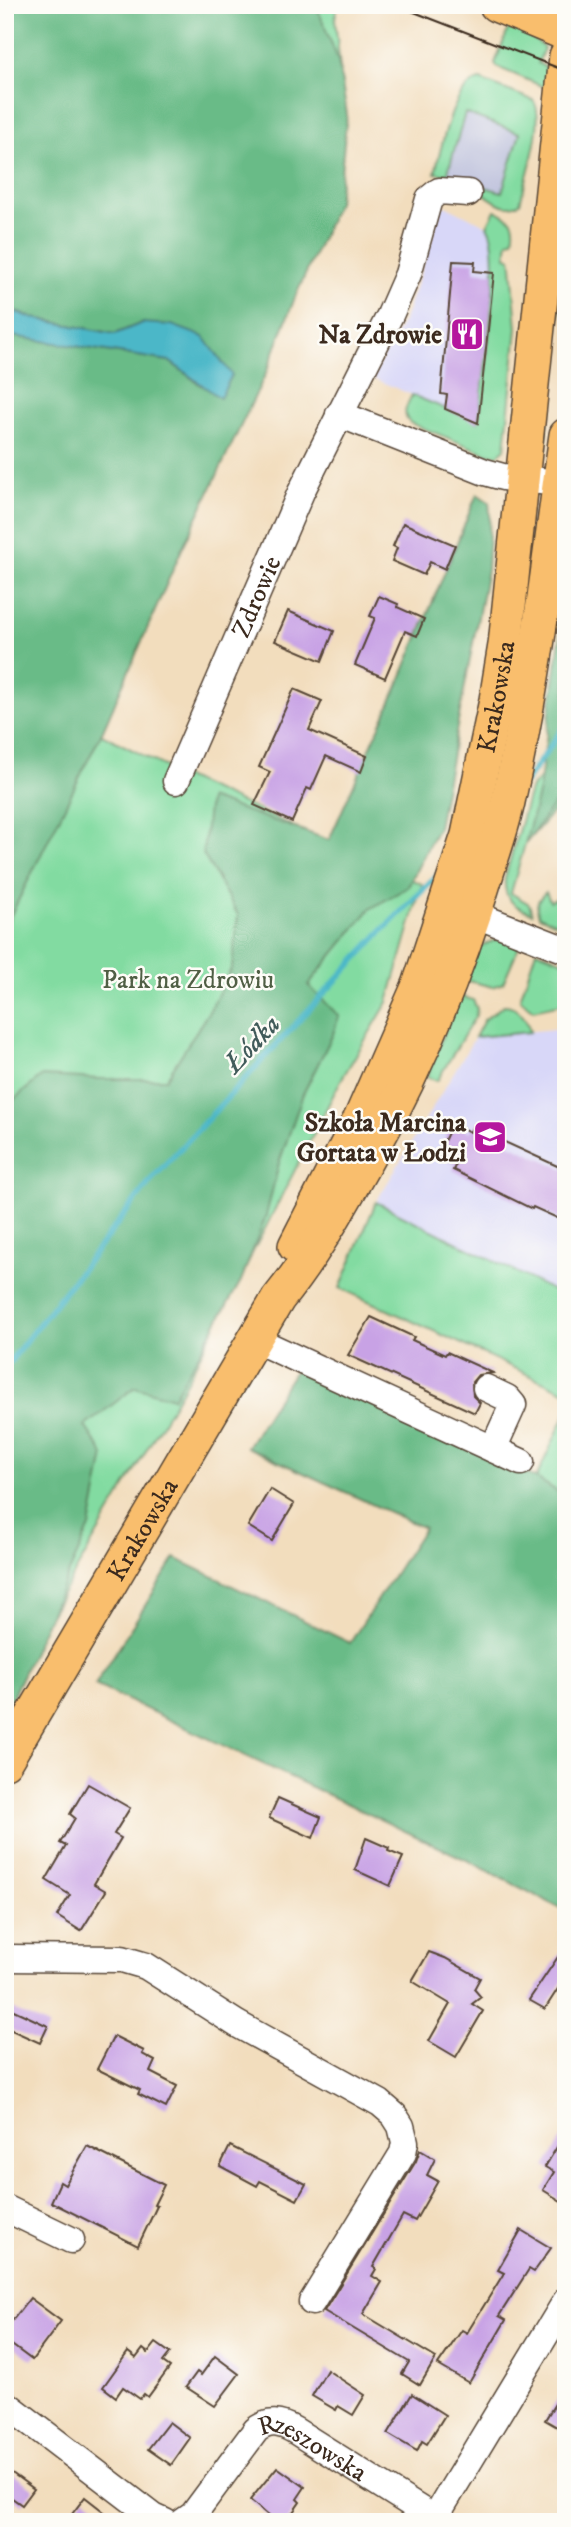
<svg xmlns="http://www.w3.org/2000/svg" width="571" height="2527" font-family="'IM FELL DW Pica',serif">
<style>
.built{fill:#d8d7f8}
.industrial{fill:#bfc2dd}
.green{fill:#82dba1;stroke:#5e8260;stroke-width:2}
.forest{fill:#69bb87;stroke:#527252;stroke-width:2}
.water{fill:#4cb7c8;stroke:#447073;stroke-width:2}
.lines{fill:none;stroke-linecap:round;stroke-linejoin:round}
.stream{stroke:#4cb7c8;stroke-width:6}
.building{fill:#c8a2e5}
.minor-casing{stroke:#564536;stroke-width:29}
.major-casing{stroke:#564536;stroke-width:36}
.minor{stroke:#fff;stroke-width:26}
.major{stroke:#f9be6d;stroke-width:33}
.tram{stroke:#3b2a1e;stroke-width:2}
.labels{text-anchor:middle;stroke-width:5;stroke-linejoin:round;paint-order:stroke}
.poi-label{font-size:26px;font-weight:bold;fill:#3b2a1e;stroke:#fdfcf7;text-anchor:end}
.street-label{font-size:26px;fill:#3b2a1e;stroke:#fdfcf7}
.park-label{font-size:26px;fill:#505f45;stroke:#fdfcf7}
.water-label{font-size:28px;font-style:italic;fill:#415b5a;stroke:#fdfcf7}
</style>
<rect width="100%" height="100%" fill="#fdfcf7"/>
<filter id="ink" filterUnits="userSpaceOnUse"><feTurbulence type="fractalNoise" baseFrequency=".0143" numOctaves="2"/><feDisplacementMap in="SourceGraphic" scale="14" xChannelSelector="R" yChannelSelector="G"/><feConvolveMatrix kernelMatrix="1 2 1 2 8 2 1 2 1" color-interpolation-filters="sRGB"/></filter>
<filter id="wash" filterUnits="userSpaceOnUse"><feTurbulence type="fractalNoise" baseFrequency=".00686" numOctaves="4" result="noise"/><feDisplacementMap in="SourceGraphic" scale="28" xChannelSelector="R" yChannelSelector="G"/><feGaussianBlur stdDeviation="1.57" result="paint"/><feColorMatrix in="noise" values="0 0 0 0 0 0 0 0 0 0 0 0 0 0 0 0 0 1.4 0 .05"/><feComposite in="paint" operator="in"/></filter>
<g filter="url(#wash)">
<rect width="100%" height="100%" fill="#f2ddbd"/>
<g class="built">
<path d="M447 206 487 226 492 232 494 273 478 423 372 378 405 317 429 248 441 207Z"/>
<path d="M566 1028V1298L376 1202 475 1037Z"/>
</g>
<path class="industrial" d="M465 113 521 133 502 192 447 175Z"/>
<g class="green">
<path d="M5 5H338L335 18 345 119 88 727 189 779 422 884 388 1002 341 1080 188 1379 5 1692Z"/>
<path d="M510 25 528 33 544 48 538 63 553 71 551 90 497 67 495 63Z"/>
<path d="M480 80 533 100C547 118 525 181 520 203 506 211 496 202 484 194L485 187 502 192 520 133 465 113 447 175 435 173C441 150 452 85 480 80Z"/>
<path d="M566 167V243L545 449 543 459 539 461Z"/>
<path d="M495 210C512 219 517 220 513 240L508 241 506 257 511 258 512 266 517 328 505 449 498 455 488 454 410 423C401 414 407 405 412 395L478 422C482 388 505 248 487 226Z"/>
<path d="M566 739V797L525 844 511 893 529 904 532 913C514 907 503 899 505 878L530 790 558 754Z"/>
<path d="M566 886V927L539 916C535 905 537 900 546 892L550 901 562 897 559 888Z"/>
<path d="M501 938 520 944 503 983 493 987 464 980 480 946Z"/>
<path d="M536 950 566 962V1003L533 1010 520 999Z"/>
<path d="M458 995 473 1000 477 1009 476 1015 437 1081 427 1077Z"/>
<path d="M504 1005C518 1005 527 1019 530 1032L475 1037 484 1020Z"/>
<path d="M376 1202 566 1297V1392L340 1288Z"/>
<path d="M566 1413V1497L536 1478Z"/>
</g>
<g class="forest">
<path d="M5 5H312L317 7 338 60 347 114 338 202 296 295 266 373 181 551 103 730 5 927V335L169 361 202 386 142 323 115 334 33 318 5 308Z"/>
<path d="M477 494 489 502 490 514 487 570 438 827 408 887 370 909 308 985 339 1016 333 1034 303 1094 279 1163 266 1216 241 1281 173 1398 135 1387 85 1426 104 1455 90 1527 5 1713V1107L42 1076 101 1079H166L211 1008 232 967 238 915 203 854 209 798 329 840 397 688Z"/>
<path d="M566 595V788L525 844 539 790Z"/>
<path d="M296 1369 536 1478 566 1497V1911L473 1863 95 1685 175 1558 350 1643 424 1528 247 1447Z"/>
</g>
<path class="water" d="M5 308 33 318 115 334 142 323 172 325 204 337 232 375 220 398 169 361 5 335Z"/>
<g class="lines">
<g class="stream">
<path d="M526 781 566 724"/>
<path d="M5 1368 152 1179 380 933 442 871"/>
</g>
</g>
<g id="blocks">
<g class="building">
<path d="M453 261 475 262 474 271 494 273 478 423 445 409 447 395 441 394Z"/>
<path d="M403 523 455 545 445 569 430 562 424 575 392 561 397 548 393 546Z"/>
<path d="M379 596 398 604 397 607 424 619 417 636 405 631 385 678 355 665 375 618 370 616Z"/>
<path d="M288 611 334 631 322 661 275 641Z"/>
<path d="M294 689 322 701 309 730 367 756 361 772 326 756 311 790 307 788 292 822 254 805 270 772 259 767Z"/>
<path d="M452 1124 470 1132 472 1127 566 1170V1222L533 1207 532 1209 453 1170 456 1164 437 1156Z"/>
<path d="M371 1317 414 1337 412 1340 445 1355 447 1352 493 1373 478 1375 472 1382 473 1396 480 1403 475 1413 348 1355Z"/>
<path d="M270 1489 294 1504 272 1541 248 1526Z"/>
<path d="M88 1784 130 1808 114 1834 121 1838 94 1884 106 1891 81 1931 57 1916 70 1895 46 1880 66 1846 60 1843 75 1818 70 1814Z"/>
<path d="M278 1798 321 1817 313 1838 269 1818Z"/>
<path d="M366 1838 389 1848 388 1851 403 1857 390 1886 355 1870Z"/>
<path d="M566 1945V1976L545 2009 529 2000Z"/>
<path d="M429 1952 445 1958 480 1978 474 1989 481 1997 472 2004 483 2011 456 2057 429 2041 450 2004 412 1981Z"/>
<path d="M5 2006 48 2026 40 2043 5 2027Z"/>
<path d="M114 2036 144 2051 142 2054 155 2061 150 2072 177 2086 166 2108 138 2094 140 2090 97 2069Z"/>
<path d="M566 2132V2204L543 2190 554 2172 545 2167Z"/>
<path d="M87 2146 164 2185 154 2205 157 2206 138 2246 51 2202 60 2182 65 2185Z"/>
<path d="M230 2146 306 2184 297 2200 260 2181 257 2186 220 2166Z"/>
<path d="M420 2150 435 2159 427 2175 438 2181 415 2221 403 2215 373 2267 376 2269 372 2276 382 2282 363 2314 436 2358 420 2385 402 2374 409 2362 324 2311 416 2161Z"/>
<path d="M521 2230 551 2248 534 2272 529 2269 499 2316 506 2320 469 2383 438 2365 462 2330 467 2333 504 2273 498 2270Z"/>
<path d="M30 2298 61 2321 32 2360 5 2340V2330Z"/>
<path d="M156 2343 170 2353 163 2362 170 2367 148 2397 144 2394 140 2399 123 2387 116 2397 103 2387 128 2352 136 2358 143 2349 148 2353Z"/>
<path d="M215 2356 239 2374 215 2406 186 2387 197 2372 201 2375Z"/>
<path d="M327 2370 365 2395 353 2415 338 2406 336 2410 312 2396Z"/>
<path d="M566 2386V2432L545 2420Z"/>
<path d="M412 2394 445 2415 427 2444 422 2441 417 2451 388 2434Z"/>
<path d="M169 2422 190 2438 171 2465 148 2449Z"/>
<path d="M277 2467 305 2487 297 2499 300 2502 286 2522H276L250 2500Z"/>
<path d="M5 2468 34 2489 22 2505 5 2493Z"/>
<path d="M85 2497 117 2522H66Z"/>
</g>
</g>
</g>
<g filter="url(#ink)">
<use href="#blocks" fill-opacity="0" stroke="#564536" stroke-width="2"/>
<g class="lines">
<g class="minor-casing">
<g id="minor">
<path d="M339 414 485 472 503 477 559 483"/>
<path id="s1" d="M176 781 301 492 390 315 408 274 429 199 439 191 468 193"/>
<path d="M458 908 566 950"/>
<path d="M254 1339 521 1462"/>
<path d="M486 1388 507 1398 513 1405 493 1449"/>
<path d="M5 1958 122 1959 146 1966 237 2024 380 2103 394 2115 401 2126 405 2142 403 2153 312 2302"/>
<path d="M5 2208 71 2240"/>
<path d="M5 2403 154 2517 165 2522"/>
<path id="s2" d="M183 2522 193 2515 256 2430C269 2420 280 2422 294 2430L432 2517"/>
<path d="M429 2522 439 2511 566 2301"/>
</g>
</g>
<g class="major-casing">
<g id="major">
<path d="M496 5 566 34"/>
<path id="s3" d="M295 1246 361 1117 419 985 468 835 496 700 505 645 566 56"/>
<path id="s4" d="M5 1762 278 1299C313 1256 339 1209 366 1161 418 1069 457 974 487 873 495 848 504 823 509 797 536 678 549 556 566 435"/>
</g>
</g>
<use href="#minor" class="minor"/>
<use href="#major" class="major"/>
<path class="tram" d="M396 5 566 71"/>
</g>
</g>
<defs>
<g id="restaurant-square" transform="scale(1.75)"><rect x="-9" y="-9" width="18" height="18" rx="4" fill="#b5179e" stroke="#fdfcf7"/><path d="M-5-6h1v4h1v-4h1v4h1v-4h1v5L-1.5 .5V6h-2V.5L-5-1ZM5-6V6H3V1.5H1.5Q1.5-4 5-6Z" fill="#fff"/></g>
<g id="school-square" transform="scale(1.75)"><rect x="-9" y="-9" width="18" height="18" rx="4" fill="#b5179e" stroke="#fdfcf7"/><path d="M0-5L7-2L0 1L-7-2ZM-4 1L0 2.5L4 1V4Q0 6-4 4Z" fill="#fff"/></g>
</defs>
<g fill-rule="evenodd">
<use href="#restaurant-square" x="467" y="334"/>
<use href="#school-square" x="490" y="1137"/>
</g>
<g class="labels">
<g class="poi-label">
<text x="442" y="343">Na Zdrowie</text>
<text x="466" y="1131">Szkoła Marcina<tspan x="466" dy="30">Gortata w Łodzi</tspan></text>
</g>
<g class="street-label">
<text dy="9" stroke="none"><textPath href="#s1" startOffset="201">Zdrowie</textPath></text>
<text dy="9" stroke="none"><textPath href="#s3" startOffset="588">Krakowska</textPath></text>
<text dy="9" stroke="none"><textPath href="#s4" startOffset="270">Krakowska</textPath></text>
<text dy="9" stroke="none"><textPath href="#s2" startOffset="182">Rzeszowska</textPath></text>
</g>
<g class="park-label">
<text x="188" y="988">Park na Zdrowiu</text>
</g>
<g class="water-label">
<text transform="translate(251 1043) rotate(-47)" y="10">Łódka</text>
</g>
</g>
<rect width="571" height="2527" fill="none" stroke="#fdfcf7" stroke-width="28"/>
</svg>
